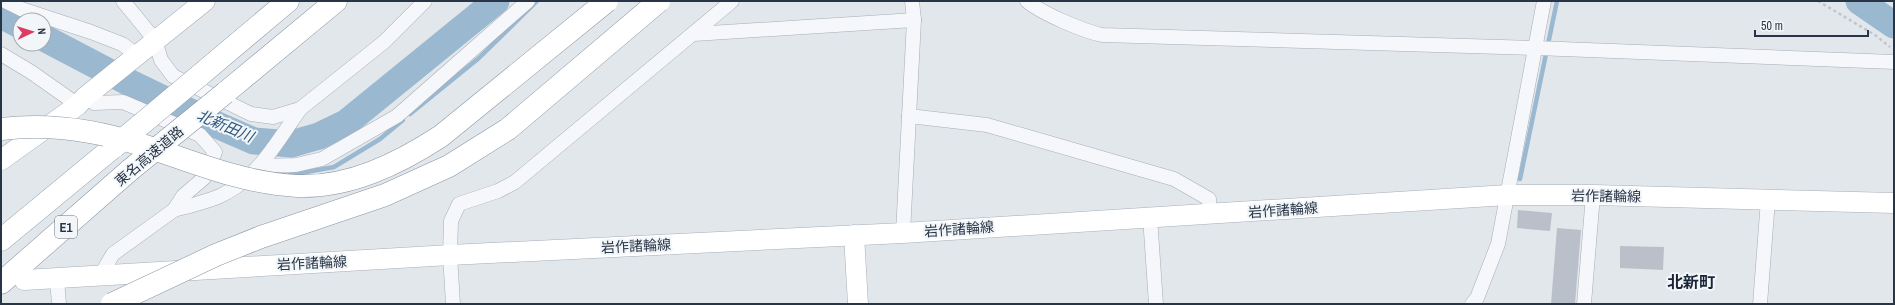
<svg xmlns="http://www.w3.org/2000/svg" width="1895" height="305" font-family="'Archivo Narrow','Noto Sans JP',sans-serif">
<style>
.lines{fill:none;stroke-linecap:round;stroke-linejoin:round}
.stream{stroke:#9ab8cf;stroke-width:4.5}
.river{stroke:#9ab8cf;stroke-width:27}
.building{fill:#b9c0ca}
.street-casing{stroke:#a6aeb7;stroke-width:15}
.secondary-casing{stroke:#a6aeb7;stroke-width:21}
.highway-casing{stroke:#8895a4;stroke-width:23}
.path{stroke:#c0c5cb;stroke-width:2.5;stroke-dasharray:3 3;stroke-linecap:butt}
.street{stroke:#f6f7fa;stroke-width:14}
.secondary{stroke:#fff;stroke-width:20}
.highway{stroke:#fff;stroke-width:22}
.highway-bridge-casing{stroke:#8895a4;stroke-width:23;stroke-linecap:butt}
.highway-bridge{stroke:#fff;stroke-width:22}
.labels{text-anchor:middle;stroke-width:4;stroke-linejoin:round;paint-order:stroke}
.shield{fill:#f2f6f9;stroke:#656f7c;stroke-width:1}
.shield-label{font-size:13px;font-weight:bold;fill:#283546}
.street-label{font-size:14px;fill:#283546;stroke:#f2f6f9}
.water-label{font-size:15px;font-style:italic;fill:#2e587e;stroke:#f2f6f9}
.quarter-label{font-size:16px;font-weight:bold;fill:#1a2637;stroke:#f2f6f9}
</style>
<rect width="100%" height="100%" fill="#e2e7ec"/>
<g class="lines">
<g class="stream">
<path d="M410 114 479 58 537 1"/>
<path d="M290 175 334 167 380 139 403 120"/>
<path d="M1520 179 1557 1"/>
</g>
<g class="river">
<path d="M1859 1 1894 25"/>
<path d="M1 15 20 25"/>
<path d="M44 38 126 81 217 125 254 141 291 144 319 136 346 123 496 1"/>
</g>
</g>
<g class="building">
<path d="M1518 210 1552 213 1550 231 1517 228Z"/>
<path d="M1557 228 1581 230 1575 304H1551Z"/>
<path d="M1620 246 1664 247 1663 270 1620 268Z"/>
</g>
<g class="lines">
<g class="street-casing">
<g id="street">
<path d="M5 1 21 9 91 32 122 44 137 55"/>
<path d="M123 1 155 40 161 60 173 76 251 114 273 117 300 109 384 42 425 1"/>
<path d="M1027 1C1041 13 1083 31 1102 35L1536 48 1894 62"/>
<path d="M694 34 914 20"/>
<path d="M1 54 31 72 78 105"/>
<path d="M85 97 94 103 123 102 200 135 215 152 204 178 183 196 174 210 113 254 100 276"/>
<path d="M909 116 987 125 1174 179 1209 199 1210 214"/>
<path d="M260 166 296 165 322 159 397 116 528 1"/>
<path d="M174 210C189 206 206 202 220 196 257 179 278 141 300 109"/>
<path d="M1150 217 1156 304"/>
<path d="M903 233 914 20 912 1"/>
<path d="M57 279 59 304"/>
<path d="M453 304 450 255 451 221 459 204 498 191 515 182 732 1"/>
<path d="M1472 304 1477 298 1498 244 1544 1"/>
<path d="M1584 304 1593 195"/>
<path d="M1760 304 1768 200"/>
</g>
</g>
<g class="secondary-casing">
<g id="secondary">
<path d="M1 160 78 105 85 97 205 1"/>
<path d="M854 235 858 304"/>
<path d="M24 280 450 255 903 233 1508 195H1593L1894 203"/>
</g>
</g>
<g class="highway-casing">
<g id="highway">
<path d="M199 76 288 1"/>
<path d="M225 93 336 1"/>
<path d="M1 240 110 150"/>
<path d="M1 283 130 170"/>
</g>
</g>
<path class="path" d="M1818 1 1875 35 1890 47"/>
<use href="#street" class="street"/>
<use href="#secondary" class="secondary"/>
<use href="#highway" class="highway"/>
<g class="highway-bridge-casing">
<g id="highway-bridge">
<path d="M1 129C49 123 96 130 142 145 193 162 242 183 297 186 349 188 398 164 441 136L607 1"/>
<path d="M114 147 199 76"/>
<path d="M130 170 225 93"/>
<path d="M112 304 216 255 261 237 385 195 449 166 508 129 659 1"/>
</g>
</g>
<use href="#highway-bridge" class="highway-bridge"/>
</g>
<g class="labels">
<rect class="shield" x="55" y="216" width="22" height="22" rx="3"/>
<g class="shield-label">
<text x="66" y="232">E1</text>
</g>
<g class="street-label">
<text transform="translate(149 156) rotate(-40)" y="5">東名高速道路</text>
<text transform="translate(1606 196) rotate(1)" y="5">岩作諸輪線</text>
<text transform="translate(1283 210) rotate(-4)" y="5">岩作諸輪線</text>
<text transform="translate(959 229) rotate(-4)" y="5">岩作諸輪線</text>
<text transform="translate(636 246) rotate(-3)" y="5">岩作諸輪線</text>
<text transform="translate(312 263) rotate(-3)" y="5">岩作諸輪線</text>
</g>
<g class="water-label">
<text transform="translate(225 126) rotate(23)" y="5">北新田川</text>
</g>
<g class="quarter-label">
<text x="1691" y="288">北新町</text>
</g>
</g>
<rect width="1895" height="305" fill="none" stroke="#283546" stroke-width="4"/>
<g transform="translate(32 32) rotate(86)"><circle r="19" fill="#f2f6f9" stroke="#a1a9b1"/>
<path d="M0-3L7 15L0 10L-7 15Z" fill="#dc3c62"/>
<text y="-6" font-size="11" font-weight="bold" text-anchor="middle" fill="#283546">N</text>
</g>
<path d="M1755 30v6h113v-6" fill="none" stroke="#283546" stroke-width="2"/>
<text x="1761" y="30" font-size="12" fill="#283546" stroke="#f2f6f9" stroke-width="3" paint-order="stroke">50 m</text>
</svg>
